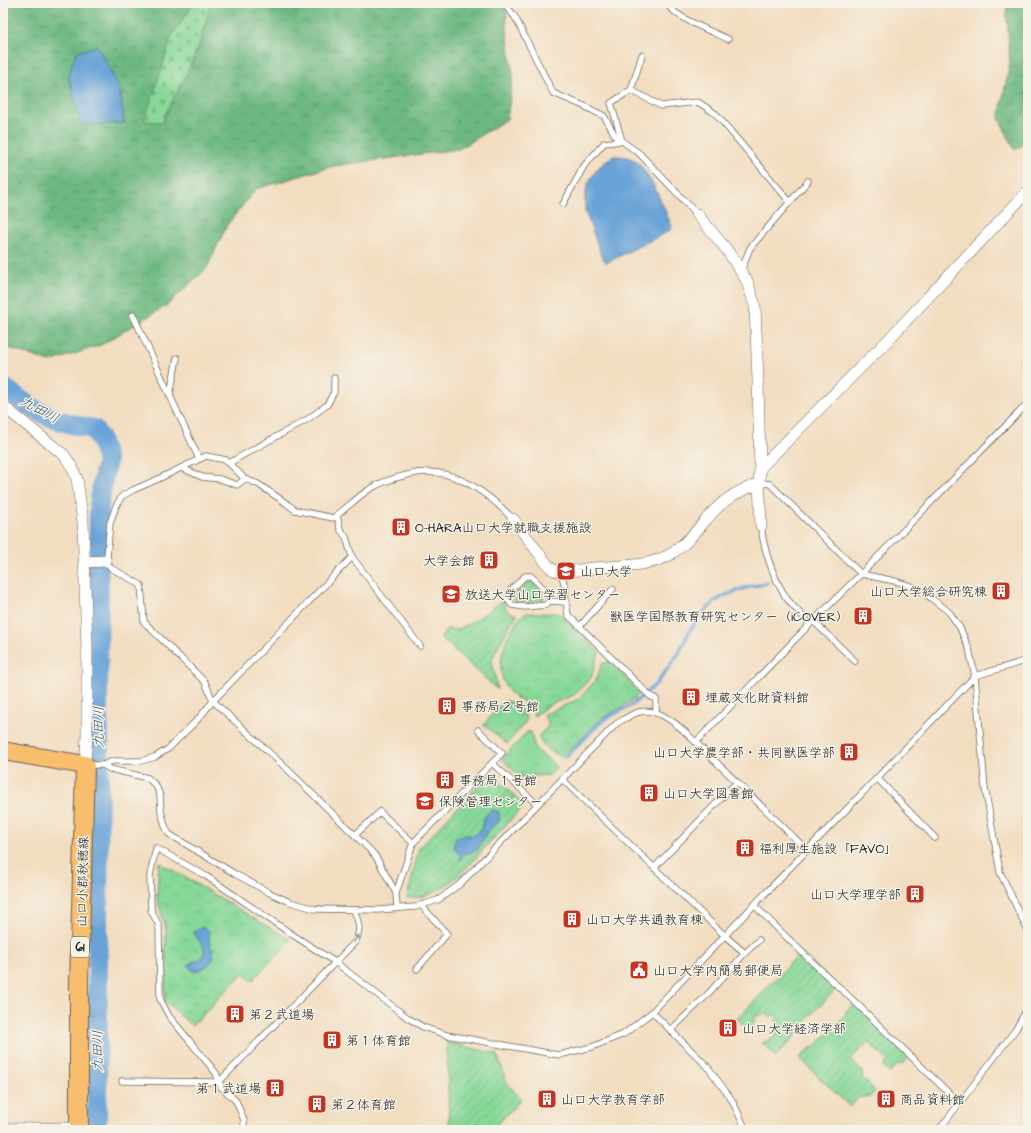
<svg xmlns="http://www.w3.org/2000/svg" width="1031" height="1133" font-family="'Architects Daughter','Klee One',sans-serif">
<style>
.grass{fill:url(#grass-tufts);stroke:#527a5a}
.forest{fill:url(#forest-crowns);stroke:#446a4e}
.cemetery{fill:url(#cemetery-stones);stroke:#527a5a}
.park{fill:url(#park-crowns);stroke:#527a5a}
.garden{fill:url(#garden-furrows);stroke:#527a5a}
.water{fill:#67a2d7;stroke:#425f7a}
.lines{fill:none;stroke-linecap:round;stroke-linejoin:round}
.stream{stroke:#67a2d7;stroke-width:3.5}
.river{stroke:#67a2d7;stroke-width:20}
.service-casing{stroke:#676055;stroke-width:7}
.minor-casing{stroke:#676055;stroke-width:12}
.primary-casing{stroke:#676055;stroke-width:20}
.service{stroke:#fff;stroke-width:5.5}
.minor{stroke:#fff;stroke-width:11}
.primary{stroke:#f9be6d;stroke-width:18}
.oneway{fill:#999}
.labels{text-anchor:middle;stroke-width:3;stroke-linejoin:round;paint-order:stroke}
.shield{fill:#f7f3e8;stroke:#5e5c59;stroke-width:1}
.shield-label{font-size:12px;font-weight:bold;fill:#1c1c1c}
.poi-label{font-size:13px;fill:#1c1c1c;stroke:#f7f3e8;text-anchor:start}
.street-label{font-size:13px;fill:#1c1c1c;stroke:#f7f3e8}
.water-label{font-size:14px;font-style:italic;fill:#3e5870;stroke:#f7f3e8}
</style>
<defs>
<pattern id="grass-tufts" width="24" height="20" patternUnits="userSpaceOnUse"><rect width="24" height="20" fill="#87d899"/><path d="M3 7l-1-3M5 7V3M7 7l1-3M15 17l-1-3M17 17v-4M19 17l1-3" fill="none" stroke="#74b983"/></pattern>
<pattern id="forest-crowns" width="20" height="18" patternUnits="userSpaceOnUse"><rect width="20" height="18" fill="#6db881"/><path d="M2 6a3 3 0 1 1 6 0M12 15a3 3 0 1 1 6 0" fill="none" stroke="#599569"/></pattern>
<pattern id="cemetery-stones" width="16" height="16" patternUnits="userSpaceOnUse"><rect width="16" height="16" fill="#87d899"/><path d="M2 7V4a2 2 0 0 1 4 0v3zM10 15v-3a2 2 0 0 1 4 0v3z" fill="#74b983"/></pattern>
<pattern id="park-crowns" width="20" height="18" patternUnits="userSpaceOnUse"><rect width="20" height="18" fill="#87d899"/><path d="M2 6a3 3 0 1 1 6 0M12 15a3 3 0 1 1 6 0" fill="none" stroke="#74b983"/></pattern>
<pattern id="garden-furrows" width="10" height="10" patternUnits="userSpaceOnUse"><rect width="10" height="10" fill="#87d899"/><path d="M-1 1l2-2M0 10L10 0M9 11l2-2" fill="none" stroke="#74b983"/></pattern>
</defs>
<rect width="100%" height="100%" fill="#f7f3e8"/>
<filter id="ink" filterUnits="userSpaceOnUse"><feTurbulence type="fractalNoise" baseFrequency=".025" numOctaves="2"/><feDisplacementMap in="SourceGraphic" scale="8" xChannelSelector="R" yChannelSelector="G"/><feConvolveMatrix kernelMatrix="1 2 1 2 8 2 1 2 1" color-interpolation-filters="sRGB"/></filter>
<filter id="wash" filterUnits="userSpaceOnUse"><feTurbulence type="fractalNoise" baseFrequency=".012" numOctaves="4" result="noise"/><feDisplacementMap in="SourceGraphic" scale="16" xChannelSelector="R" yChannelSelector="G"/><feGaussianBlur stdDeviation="0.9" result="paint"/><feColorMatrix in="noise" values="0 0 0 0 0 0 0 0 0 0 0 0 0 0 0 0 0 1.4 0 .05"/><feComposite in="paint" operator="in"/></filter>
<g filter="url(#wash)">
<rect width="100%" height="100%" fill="#f2ddc0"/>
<g class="grass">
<path d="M507 701C520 706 522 708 527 720L507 744 484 725 498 707Z"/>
<path d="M527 732H531L535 749 548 759 556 767 550 775 520 777 502 759Z"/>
</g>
<g class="forest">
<path d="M3 3H506L507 30 513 76 507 119 459 149 333 166 256 189 227 225 207 268 166 306 101 345 50 362 3 346Z"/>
<path d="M1006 3H1028V141L1015 150 999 118 1010 62Z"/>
</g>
<path class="cemetery" d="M194 3H211L198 48 188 71 165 115 164 122 144 121 159 77 172 35Z"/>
<g class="park">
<path d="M525 613H558L599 652 591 678 574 695 549 705 534 716C533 713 532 709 531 707 528 703 523 701 518 699 514 697 509 692 507 688 492 666 507 629 525 613Z"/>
<path d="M609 661 640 693 633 700 601 719 562 757C550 752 542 748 539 735L546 729 549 724 543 715 579 699 595 681 602 664Z"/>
<path d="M159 862 291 940 252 981 243 973 192 1026 165 1001 166 929 157 899Z"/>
</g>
<g class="garden">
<path d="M532 582C538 588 545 591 543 601L520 603 515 601 514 597 527 583Z"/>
<path d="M504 599C505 611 507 611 517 615L506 632 492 659 497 689 441 638 447 628C449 629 451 630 453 630 462 631 496 606 504 599Z"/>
<path d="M490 773 524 805C513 818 501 830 489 843 469 866 441 900 407 898L419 848Z"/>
<path d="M801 952 838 987 797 1030 799 1032 776 1056 762 1043 776 1037 779 1025 775 1021 778 1018 773 1014 771 1017 766 1013 756 1016 750 1031 737 1019Z"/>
<path d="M855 1002 910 1055 902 1064 897 1065 890 1073 883 1067 888 1061 868 1042 850 1060 863 1072 862 1078 866 1082H867L875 1091 870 1097H859L850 1107 799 1058 812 1047 814 1048 846 1014 845 1012Z"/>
<path d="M447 1042 497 1054 507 1083 521 1099 492 1130H449Z"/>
</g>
<g class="water">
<path d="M97 46 120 89 124 123 81 125 69 79 72 63 77 52Z"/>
<path d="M613 156C619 156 628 156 634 160 650 171 664 208 672 227L669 231 606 263 601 254 585 211V197L588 183 598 168Z"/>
<path d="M492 810 497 811 499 813V822L489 829 477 850 466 854 460 860 459 858 461 856C459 853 457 852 455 849 453 846 454 843 455 840 461 830 470 839 477 833 483 830 482 822 485 817 487 814 490 812 492 810Z"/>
<path d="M203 927 210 932C205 948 223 956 205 967 201 969 198 971 193 971L188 965 191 964 193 961H199C211 947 199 944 194 932L196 930Z"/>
</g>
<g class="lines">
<path class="stream" d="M566 757 599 724 610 716 632 705 657 683 679 653 690 630 701 615 715 601 726 595 745 588 767 583"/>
<path class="river" d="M3 387C13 394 23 402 33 408 52 420 73 425 94 429L100 439 107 461 102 485 99 506 98 717 99 738 97 1130"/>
</g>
</g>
<g filter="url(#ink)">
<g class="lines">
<g class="service-casing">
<g id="service">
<path d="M504 3 515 17 553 93 584 106 604 116 616 137 639 153 697 214"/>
<path d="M666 3C677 19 711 31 728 39"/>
<path d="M631 90 661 106 698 102 716 114 790 202"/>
<path d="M563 204 584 166 604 143 622 141 611 103 631 90 642 55"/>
<path d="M741 271 750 248 808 181"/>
<path d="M133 315 199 459"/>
<path d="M170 395 177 358"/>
<path d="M229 463 308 419 327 405 334 392V378"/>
<path d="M182 468 202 477 220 479 237 485 245 479"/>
<path d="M759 484 764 483 770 484 861 574 895 581 914 587 931 598 949 612 960 628 969 649 975 676 985 788 1000 872 1028 931"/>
<path d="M337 515 340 529 346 537 352 557"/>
<path d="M761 526C764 550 773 576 785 596 792 606 802 615 810 624"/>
<path d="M561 572 565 587 566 602 568 615 650 696 656 699V713"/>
<path d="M549 601 548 593 531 576H525L510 591 508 600 512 605 525 607 546 605 549 601 566 602"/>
<path d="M813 621 855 661"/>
<path d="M580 626 613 589"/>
<path d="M478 730 502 753 492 763"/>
<path d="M696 742 810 624 861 574 1028 403"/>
<path d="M87 765H103L113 761H141L155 757 168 749 198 719 213 701 352 557 420 646"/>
<path d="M103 765 110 769 148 778 156 786 160 795 161 811 165 826 169 834 235 874 270 893 290 902 315 909 378 910 415 907 438 900 460 884 616 724C623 720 631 714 639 712 655 708 670 719 682 729L807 850"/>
<path d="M877 778 935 838"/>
<path d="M562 779 725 936 745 953 706 996 671 1030"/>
<path d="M355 835 380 812 413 843 396 893"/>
<path d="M413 843 492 763 537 804"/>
<path d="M654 868 737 782"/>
<path d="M754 905C787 938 820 970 855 1002L959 1103"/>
<path d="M397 908 396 893 376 857 371 851 286 768 213 701 205 682 144 622 141 585 111 568 106 561 107 556 110 523 116 506 122 496 133 490 156 480 206 456 226 460 245 479 258 484 286 503 295 510 333 518C346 509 357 497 370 489 381 482 394 478 407 475 413 474 419 472 425 472 460 471 490 495 513 519"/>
<path d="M745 953 759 940"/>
<path d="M417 969 447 934 421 905"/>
<path d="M652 1012 707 1066 732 1100 746 1130"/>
<path d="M122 1081 219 1082 356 941C361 929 359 923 354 910"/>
<path d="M244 1130V1120L236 1101 221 1087 216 1073 169 1016 160 999 159 926 151 910 150 875 156 848 206 876 293 935 335 962 408 1018 423 1027 447 1035 559 1055 592 1047 624 1034 652 1012 754 905 877 778 975 676 1028 660"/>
<path d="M939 1130 1016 1029 1028 1007"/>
</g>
</g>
<g class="minor-casing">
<g id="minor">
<path d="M697 214 727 250 747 281 755 306 758 380 760 468 759 484 761 526"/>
<path d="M3 406 64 455 72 467 77 479 83 522 87 648V735L85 765"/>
<path d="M760 468 887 341 1028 191"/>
<path d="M513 519 547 564C549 566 551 569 554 570 563 574 583 569 593 568 619 565 648 568 671 554 689 542 700 526 714 511 726 498 742 489 759 484"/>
<path d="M85 562 106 561"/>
<path d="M3 1129 79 1128"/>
</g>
</g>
<g class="primary-casing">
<path id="primary" d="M3 751 85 765 79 983V1130"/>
</g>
<use href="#service" class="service"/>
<use href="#minor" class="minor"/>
<use href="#primary" class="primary"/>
</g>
<defs><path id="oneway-solid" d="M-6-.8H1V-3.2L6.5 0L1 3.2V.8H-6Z"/></defs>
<use class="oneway" href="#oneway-solid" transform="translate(356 939) rotate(-58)"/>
</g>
<defs>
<g id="building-square" transform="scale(1)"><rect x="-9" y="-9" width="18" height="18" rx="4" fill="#c8321e" stroke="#f7f3e8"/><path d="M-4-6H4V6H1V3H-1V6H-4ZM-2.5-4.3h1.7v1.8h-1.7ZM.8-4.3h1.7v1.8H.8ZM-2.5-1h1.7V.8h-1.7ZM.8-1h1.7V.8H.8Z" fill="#fff"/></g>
<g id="university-square" transform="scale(1)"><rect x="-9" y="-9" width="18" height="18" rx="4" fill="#c8321e" stroke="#f7f3e8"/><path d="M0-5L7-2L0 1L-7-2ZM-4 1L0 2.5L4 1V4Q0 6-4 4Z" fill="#fff"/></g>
<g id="civic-square" transform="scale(1)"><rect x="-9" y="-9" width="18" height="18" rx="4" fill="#c8321e" stroke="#f7f3e8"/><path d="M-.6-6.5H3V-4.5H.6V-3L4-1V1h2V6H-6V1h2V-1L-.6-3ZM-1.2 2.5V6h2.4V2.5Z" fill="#fff"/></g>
</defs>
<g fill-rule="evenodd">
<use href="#building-square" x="401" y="527"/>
<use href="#building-square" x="489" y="560"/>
<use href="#university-square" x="566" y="571"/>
<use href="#building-square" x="1001" y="591"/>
<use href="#university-square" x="451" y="594"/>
<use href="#building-square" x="863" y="616"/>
<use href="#building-square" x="691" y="697"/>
<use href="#building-square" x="447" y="706"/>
<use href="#building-square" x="849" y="752"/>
<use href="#building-square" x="445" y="780"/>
<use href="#building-square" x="649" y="793"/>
<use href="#university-square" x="425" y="801"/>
<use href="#building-square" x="745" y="848"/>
<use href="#building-square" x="915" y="894"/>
<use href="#building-square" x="572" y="919"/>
<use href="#civic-square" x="639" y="970"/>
<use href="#building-square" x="235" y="1014"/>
<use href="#building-square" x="728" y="1028"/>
<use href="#building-square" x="332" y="1040"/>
<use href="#building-square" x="275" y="1088"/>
<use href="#building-square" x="547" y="1099"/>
<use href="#building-square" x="886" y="1099"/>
<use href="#building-square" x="317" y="1104"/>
</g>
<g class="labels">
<rect class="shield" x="71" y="937" width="18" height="20" rx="3"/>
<g class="shield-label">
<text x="80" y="951">61</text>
</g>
<g class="poi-label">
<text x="415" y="532">O-HARA山口大学就職支援施設</text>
<text x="475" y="565" text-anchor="end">大学会館</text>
<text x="580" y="576">山口大学</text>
<text x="987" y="596" text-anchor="end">山口大学総合研究棟</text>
<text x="465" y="599">放送大学山口学習センター</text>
<text x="849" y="621" text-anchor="end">獣医学国際教育研究センター（iCOVER）</text>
<text x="705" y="702">埋蔵文化財資料館</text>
<text x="461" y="711">事務局２号館</text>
<text x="835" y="757" text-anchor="end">山口大学農学部・共同獣医学部</text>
<text x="459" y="785">事務局１号館</text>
<text x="663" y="798">山口大学図書館</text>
<text x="439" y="806">保険管理センター</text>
<text x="759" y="853">福利厚生施設「FAVO」</text>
<text x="901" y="899" text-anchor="end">山口大学理学部</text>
<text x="586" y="924">山口大学共通教育棟</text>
<text x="653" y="975">山口大学内簡易郵便局</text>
<text x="249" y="1019">第２武道場</text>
<text x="742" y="1033">山口大学経済学部</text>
<text x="346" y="1045">第１体育館</text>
<text x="261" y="1093" text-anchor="end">第１武道場</text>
<text x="561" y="1104">山口大学教育学部</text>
<text x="900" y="1104">商品資料館</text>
<text x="331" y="1109">第２体育館</text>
</g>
<g class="street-label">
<text transform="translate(82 882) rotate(-89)" y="5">山口小郡秋穂線</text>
</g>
<g class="water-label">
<text transform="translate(40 409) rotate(28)" y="5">九田川</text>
<text transform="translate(98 727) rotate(-90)" y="5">九田川</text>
<text transform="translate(97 1051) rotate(-90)" y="5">九田川</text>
</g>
</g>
<rect width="1031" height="1133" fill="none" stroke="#f7f3e8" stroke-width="16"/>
</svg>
